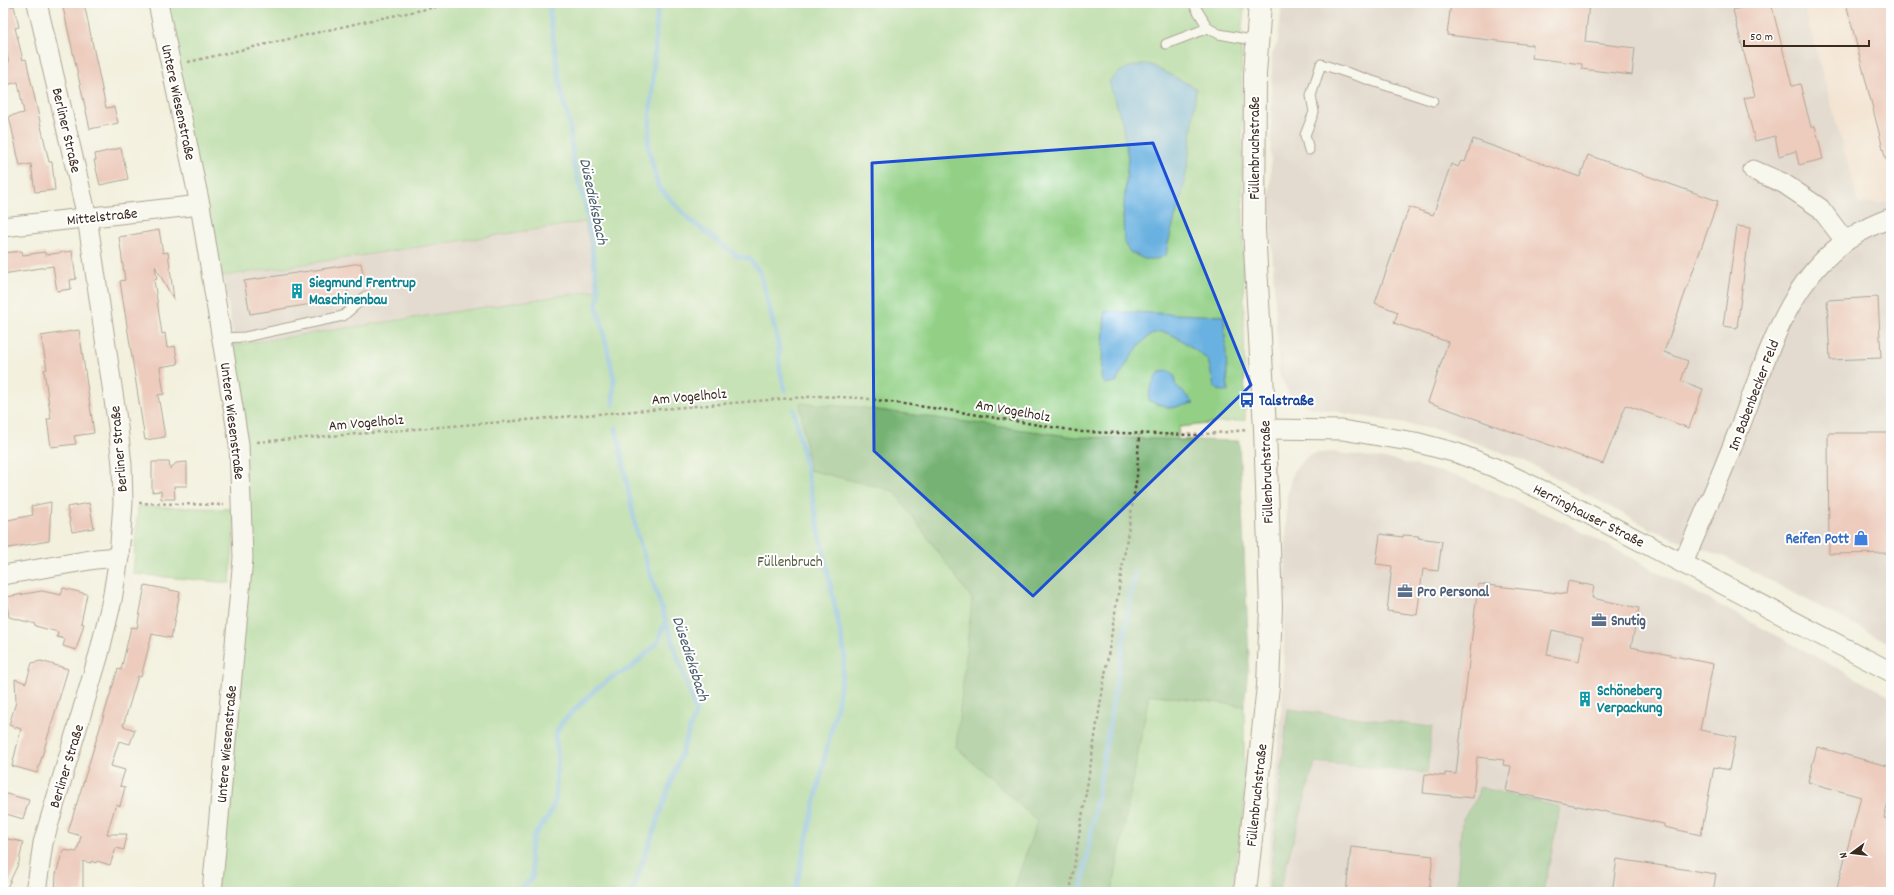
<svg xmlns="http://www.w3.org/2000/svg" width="1894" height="895" font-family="Dekko,sans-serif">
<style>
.built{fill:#f5d3c2}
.industrial{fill:#d1c0bd;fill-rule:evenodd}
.green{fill:#93d086;stroke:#677d52}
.forest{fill:#76b273;stroke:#586e48}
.water{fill:#69b1e0;stroke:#526e7f}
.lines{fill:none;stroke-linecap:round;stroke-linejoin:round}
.stream{stroke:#69b1e0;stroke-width:5}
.building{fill:#e69f94;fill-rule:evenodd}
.service-casing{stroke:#57483b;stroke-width:11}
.minor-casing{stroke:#57483b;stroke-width:21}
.tertiary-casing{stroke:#57483b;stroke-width:24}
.path{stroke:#57483b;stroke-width:2.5;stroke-dasharray:3 3;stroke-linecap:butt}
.service{stroke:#fff;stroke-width:9}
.minor{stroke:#fff;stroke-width:19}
.tertiary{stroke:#fff;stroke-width:22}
.marked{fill:none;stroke:#1d4ed8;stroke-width:3;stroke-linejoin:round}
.labels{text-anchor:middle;stroke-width:4;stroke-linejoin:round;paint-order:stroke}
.street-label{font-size:15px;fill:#3b2a1e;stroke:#fff}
.culture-label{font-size:15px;font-weight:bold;fill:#0d838f;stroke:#fff;text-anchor:start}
.transit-label{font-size:15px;font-weight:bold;fill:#164399;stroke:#fff;text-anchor:start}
.shop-label{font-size:15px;font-weight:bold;fill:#366cbe;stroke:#fff;text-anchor:end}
.park-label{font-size:15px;fill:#555c3d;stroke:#fff}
.service-label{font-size:15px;font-weight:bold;fill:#4e5e75;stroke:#fff;text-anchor:start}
.water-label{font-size:16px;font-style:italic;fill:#4d606c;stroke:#fff}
</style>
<rect width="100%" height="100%" fill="#fff"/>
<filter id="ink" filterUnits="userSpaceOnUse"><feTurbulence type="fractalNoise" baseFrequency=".025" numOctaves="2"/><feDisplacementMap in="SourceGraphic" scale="8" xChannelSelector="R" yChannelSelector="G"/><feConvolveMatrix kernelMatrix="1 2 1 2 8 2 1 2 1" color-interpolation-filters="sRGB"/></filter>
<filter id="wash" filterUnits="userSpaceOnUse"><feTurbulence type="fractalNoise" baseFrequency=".012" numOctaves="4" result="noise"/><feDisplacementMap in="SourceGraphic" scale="16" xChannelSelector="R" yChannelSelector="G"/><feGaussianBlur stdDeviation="0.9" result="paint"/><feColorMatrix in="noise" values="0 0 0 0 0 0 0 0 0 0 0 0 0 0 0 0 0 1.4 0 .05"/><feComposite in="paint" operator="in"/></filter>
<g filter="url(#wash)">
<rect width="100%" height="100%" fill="#f3f0de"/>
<path class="built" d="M1803 3H1891V202L1859 204Z"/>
<g class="industrial">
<path d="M1282 3H1803L1859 204 1891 202V644L1727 558 1655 531 1523 460 1439 430 1305 406 1290 395 1279 374 1270 208 1272 55 1278 41Z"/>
<path d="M585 221 599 291 234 344 224 277Z"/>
<path d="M1333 452 1393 460 1457 476 1566 523 1891 697V892H1265L1283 691 1287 495 1293 471 1310 454ZM1432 728 1427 773 1315 762Z"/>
</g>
<g class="green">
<path d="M162 3H1245L1241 34 1245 420 1179 427 1149 694 1244 706V808L1232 892H215L249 557 227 346 599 290 585 222 218 277Z"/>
<path d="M138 506 236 509 230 583 133 574Z"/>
</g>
<g class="forest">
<path d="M800 403 856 407 1075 437 1239 441 1249 660 1244 706 1149 694 1112 892H1013L1037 821 956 747 972 599 894 491 809 470Z"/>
<path d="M1288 709 1432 727 1427 773 1315 762 1280 888H1269Z"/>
<path d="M1479 787 1560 807 1544 892H1456L1462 820 1477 798Z"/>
</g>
<g class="water">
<path d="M1149 64 1196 88C1193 117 1191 146 1186 174 1182 202 1170 228 1166 255L1157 259H1144L1130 252 1124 243 1123 217 1128 158 1122 122 1109 82C1121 68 1131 65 1149 64Z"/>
<path d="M1105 311 1224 316 1228 392 1218 390 1214 386 1208 360C1197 352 1177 334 1163 332 1143 329 1125 368 1116 382L1105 384 1101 377Z"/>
<path d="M1170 371 1175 377V384L1194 403 1171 408 1149 401C1148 391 1153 379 1160 372Z"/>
</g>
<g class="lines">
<g class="stream">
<path d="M554 3 550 10V16L561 92 570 127 573 161 586 206 599 296 596 304 603 329 614 379 613 405"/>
<path d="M658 3 648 147 658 186 690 220 737 256 749 259 760 272 778 342 780 370 785 391"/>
<path d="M794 410 845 655 838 702 825 756 795 892"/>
<path d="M616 428 637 534 696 712 632 892"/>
<path d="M517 892 533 877 530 853 533 837 550 814 555 801 558 754 555 736 562 722 596 689 611 678 632 667 657 643 666 620"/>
<path d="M1081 892 1135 573"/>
</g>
</g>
<g id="blocks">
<g class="building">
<path d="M3 3H9L10 7 14 6 19 27 15 28 23 60 26 59 49 162H52L55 190 35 192 31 164 20 166 9 116 24 113 18 82 3 86V65L9 63 3 36Z"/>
<path d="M62 3H84L106 108 114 107 118 123 90 129Z"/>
<path d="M1451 3H1589L1585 42 1635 48 1632 75 1582 69V64L1532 58 1533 45 1447 35Z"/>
<path d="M1759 3H1771L1792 86 1800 84 1811 127 1815 126 1823 159 1799 165 1796 151 1779 156 1775 136 1755 141 1744 98 1755 96 1733 10Z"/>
<path d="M1846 3H1891V160H1886Z"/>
<path d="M1473 139 1580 177 1588 155 1718 201 1664 352 1688 361 1681 381 1703 389 1689 428 1626 405 1603 464 1428 402 1448 342 1394 323 1398 312 1375 303 1409 207 1433 215 1451 164 1458 167 1461 161 1465 162Z"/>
<path d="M121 148 128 179 100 185 94 160H96L95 154Z"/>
<path d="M1737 226 1750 228 1737 328 1723 326Z"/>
<path d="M159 230 163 253 168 252 174 300 155 266 157 279 154 280 162 334 165 333 167 348 175 346 178 364 160 367 164 394 158 395 165 437 145 440 120 281 125 280 119 237Z"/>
<path d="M22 251 23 255 45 252V255L72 251 76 279 70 280 71 289 57 291 53 266 3 274V253Z"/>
<path d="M361 263 364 280 346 283 349 298 250 314 244 281Z"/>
<path d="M1878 297 1881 358 1830 360 1827 300Z"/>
<path d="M79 330 94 433 74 436 76 444 51 447 47 419H51L44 370 47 369 41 336Z"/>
<path d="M1828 433H1891V553L1829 554Z"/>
<path d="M152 462H169L170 469 176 463 187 462V486H174L175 499H161V491L152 492Z"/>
<path d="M51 502 49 541 3 549V521L33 515 31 506Z"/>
<path d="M89 503 94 528 72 532 67 507Z"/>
<path d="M1380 534 1403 537V535L1419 536 1418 538 1442 541 1438 571 1423 569 1417 615 1387 611 1392 566 1376 564Z"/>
<path d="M1568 581 1594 586 1592 598 1639 608 1631 647 1713 664 1700 730 1736 737 1729 770 1714 767 1701 835 1664 827V824L1506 791 1511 766 1503 765 1504 760 1477 757 1473 798 1423 793 1425 774 1445 776V773L1456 774 1478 584 1566 594ZM1552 630 1583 637 1579 661 1547 655Z"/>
<path d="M145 585 180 592 171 638 152 634 141 677 138 676 123 726 135 730 130 744 119 741 111 766 125 770 120 786 125 787 120 806 116 804 107 834H127L124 850 116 848 110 865 97 861 96 863 91 861V863L83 861V892H55L56 874 63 850 77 852 81 836 68 832 118 669 121 670 131 627 137 628Z"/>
<path d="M63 588 87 594 81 623 84 624 76 650 63 646 65 639 57 637 58 632 35 626V624L9 617 6 597 42 591 61 595Z"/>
<path d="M41 661 68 669 37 773 12 766 21 729 9 725 16 702 15 679 26 683 32 663Z"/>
<path d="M1817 747 1891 767V791L1884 818 1891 820V892H1836L1861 797 1808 782Z"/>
<path d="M3 793 29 800 23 819 3 813Z"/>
<path d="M3 838 23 842 19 862 5 892H3Z"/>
<path d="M1351 847 1433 856 1429 892H1346Z"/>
<path d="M1617 859 1716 874 1713 892H1612Z"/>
</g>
</g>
</g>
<g filter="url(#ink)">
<use href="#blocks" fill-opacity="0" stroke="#57483b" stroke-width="1"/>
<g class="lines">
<g class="service-casing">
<g id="service">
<path d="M1193 3 1208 28"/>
<path d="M1166 44 1208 28 1219 34 1257 41"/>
<path d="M1309 150 1305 135 1314 112 1311 96 1321 64 1433 101"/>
<path d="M222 338 245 337 343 316 366 296"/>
</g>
</g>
<g class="minor-casing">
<g id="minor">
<path d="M158 3 200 205 239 444 243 558 212 892"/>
<path d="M1753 170 1783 183 1820 208 1845 241"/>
<path d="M3 227 200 205"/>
<path d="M1265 429 1342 430 1415 442 1457 453 1493 467 1544 491 1891 672"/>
<path d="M1683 563C1702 519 1722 474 1739 429 1773 343 1794 251 1891 218"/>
<path d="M3 575 96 559 119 557"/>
<path d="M36 892 43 843 99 654 112 600 119 557 123 503 122 465 118 427 87 217 37 3"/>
</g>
</g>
<g class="tertiary-casing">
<path id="tertiary" d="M1245 892 1268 686 1271 607 1265 429 1254 229 1255 74 1260 3"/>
</g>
<g class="path">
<path d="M188 62 372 20 456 3"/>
<path d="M257 442 818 396 862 398 960 412 1082 432 1196 435 1247 430"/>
<path d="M139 503 224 505"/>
<path d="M1070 892 1137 476 1139 435"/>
</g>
<use href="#service" class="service"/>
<use href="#minor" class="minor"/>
<use href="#tertiary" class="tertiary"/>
</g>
</g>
<path d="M0 0H1894V895H0ZM1153 143 1251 385 1033 596 874 451 872 163Z" fill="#f3f0de" fill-opacity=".55" fill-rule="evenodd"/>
<path class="marked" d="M1153 143 1251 385 1033 596 874 451 872 163Z"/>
<defs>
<g id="building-bare" transform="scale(1.2)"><path d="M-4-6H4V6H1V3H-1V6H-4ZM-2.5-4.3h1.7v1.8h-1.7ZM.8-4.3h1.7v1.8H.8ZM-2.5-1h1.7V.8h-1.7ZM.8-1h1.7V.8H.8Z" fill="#0f9aa8" stroke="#fff" stroke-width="2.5" paint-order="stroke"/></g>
<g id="bus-bare" transform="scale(1.2)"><path d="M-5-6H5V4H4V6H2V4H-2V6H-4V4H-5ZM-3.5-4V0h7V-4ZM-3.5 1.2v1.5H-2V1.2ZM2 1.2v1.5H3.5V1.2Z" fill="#1a4fb4" stroke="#fff" stroke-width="2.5" paint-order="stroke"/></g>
<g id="shop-bare" transform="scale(1.2)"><path d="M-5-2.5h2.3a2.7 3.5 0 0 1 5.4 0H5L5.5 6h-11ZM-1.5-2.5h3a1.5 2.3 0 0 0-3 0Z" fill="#3f7fe0" stroke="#fff" stroke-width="2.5" paint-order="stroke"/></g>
<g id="office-bare" transform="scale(1.2)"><path d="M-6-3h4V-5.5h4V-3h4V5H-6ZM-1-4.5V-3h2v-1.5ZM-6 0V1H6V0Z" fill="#5c6f8a" stroke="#fff" stroke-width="2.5" paint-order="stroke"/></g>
</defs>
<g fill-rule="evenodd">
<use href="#building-bare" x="297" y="291"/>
<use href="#bus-bare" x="1247" y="400"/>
<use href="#shop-bare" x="1861" y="538"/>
<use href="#office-bare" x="1405" y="591"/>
<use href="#office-bare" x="1599" y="620"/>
<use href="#building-bare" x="1585" y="699"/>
</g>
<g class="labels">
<g class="street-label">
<text transform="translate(179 102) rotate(78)" y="5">Untere Wiesenstraße</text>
<text transform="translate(67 130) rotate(77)" y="5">Berliner Straße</text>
<text transform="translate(1254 148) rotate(-90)" y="5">Füllenbruchstraße</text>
<text transform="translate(102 216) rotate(-6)" y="5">Mittelstraße</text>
<text transform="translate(1753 395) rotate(-69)" y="5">Im Babenbecker Feld</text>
<text transform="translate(689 396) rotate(-5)" y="5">Am Vogelholz</text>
<text transform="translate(1013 410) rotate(10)" y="5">Am Vogelholz</text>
<text transform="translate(233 421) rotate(83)" y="5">Untere Wiesenstraße</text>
<text transform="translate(366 422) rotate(-5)" y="5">Am Vogelholz</text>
<text transform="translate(118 449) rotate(-95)" y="5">Berliner Straße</text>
<text transform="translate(1266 472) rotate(-92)" y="5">Füllenbruchstraße</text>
<text transform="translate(1589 515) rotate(27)" y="5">Herringhauser Straße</text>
<text transform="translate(226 744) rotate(-85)" y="5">Untere Wiesenstraße</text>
<text transform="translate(66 766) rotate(-73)" y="5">Berliner Straße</text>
<text transform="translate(1256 795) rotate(-84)" y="5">Füllenbruchstraße</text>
</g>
<g class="culture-label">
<text x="309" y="287">Siegmund Frentrup<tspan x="309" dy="17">Maschinenbau</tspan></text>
<text x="1597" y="695">Schöneberg<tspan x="1597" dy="17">Verpackung</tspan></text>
</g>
<g class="transit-label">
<text x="1259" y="405">Talstraße</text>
</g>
<g class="shop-label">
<text x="1849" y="543">Reifen Pott</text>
</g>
<g class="park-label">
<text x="790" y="566">Füllenbruch</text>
</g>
<g class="service-label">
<text x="1417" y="596">Pro Personal</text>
<text x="1611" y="625">Snutig</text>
</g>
<g class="water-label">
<text transform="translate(595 201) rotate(78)" y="6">Düsedieksbach</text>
<text transform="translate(692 658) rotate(72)" y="6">Düsedieksbach</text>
</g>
</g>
<rect width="1894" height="895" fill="none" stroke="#fff" stroke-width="16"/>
<g transform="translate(1852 853) rotate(255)" stroke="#ffffff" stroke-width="3" paint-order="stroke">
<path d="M0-3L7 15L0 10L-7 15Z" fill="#3b2a1e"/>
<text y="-6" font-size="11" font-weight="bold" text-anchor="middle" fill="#3b2a1e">N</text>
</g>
<path d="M1744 40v6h125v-6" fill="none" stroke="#3b2a1e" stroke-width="2"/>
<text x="1750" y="40" font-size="12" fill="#3b2a1e" stroke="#ffffff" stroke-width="3" paint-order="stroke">50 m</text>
</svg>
